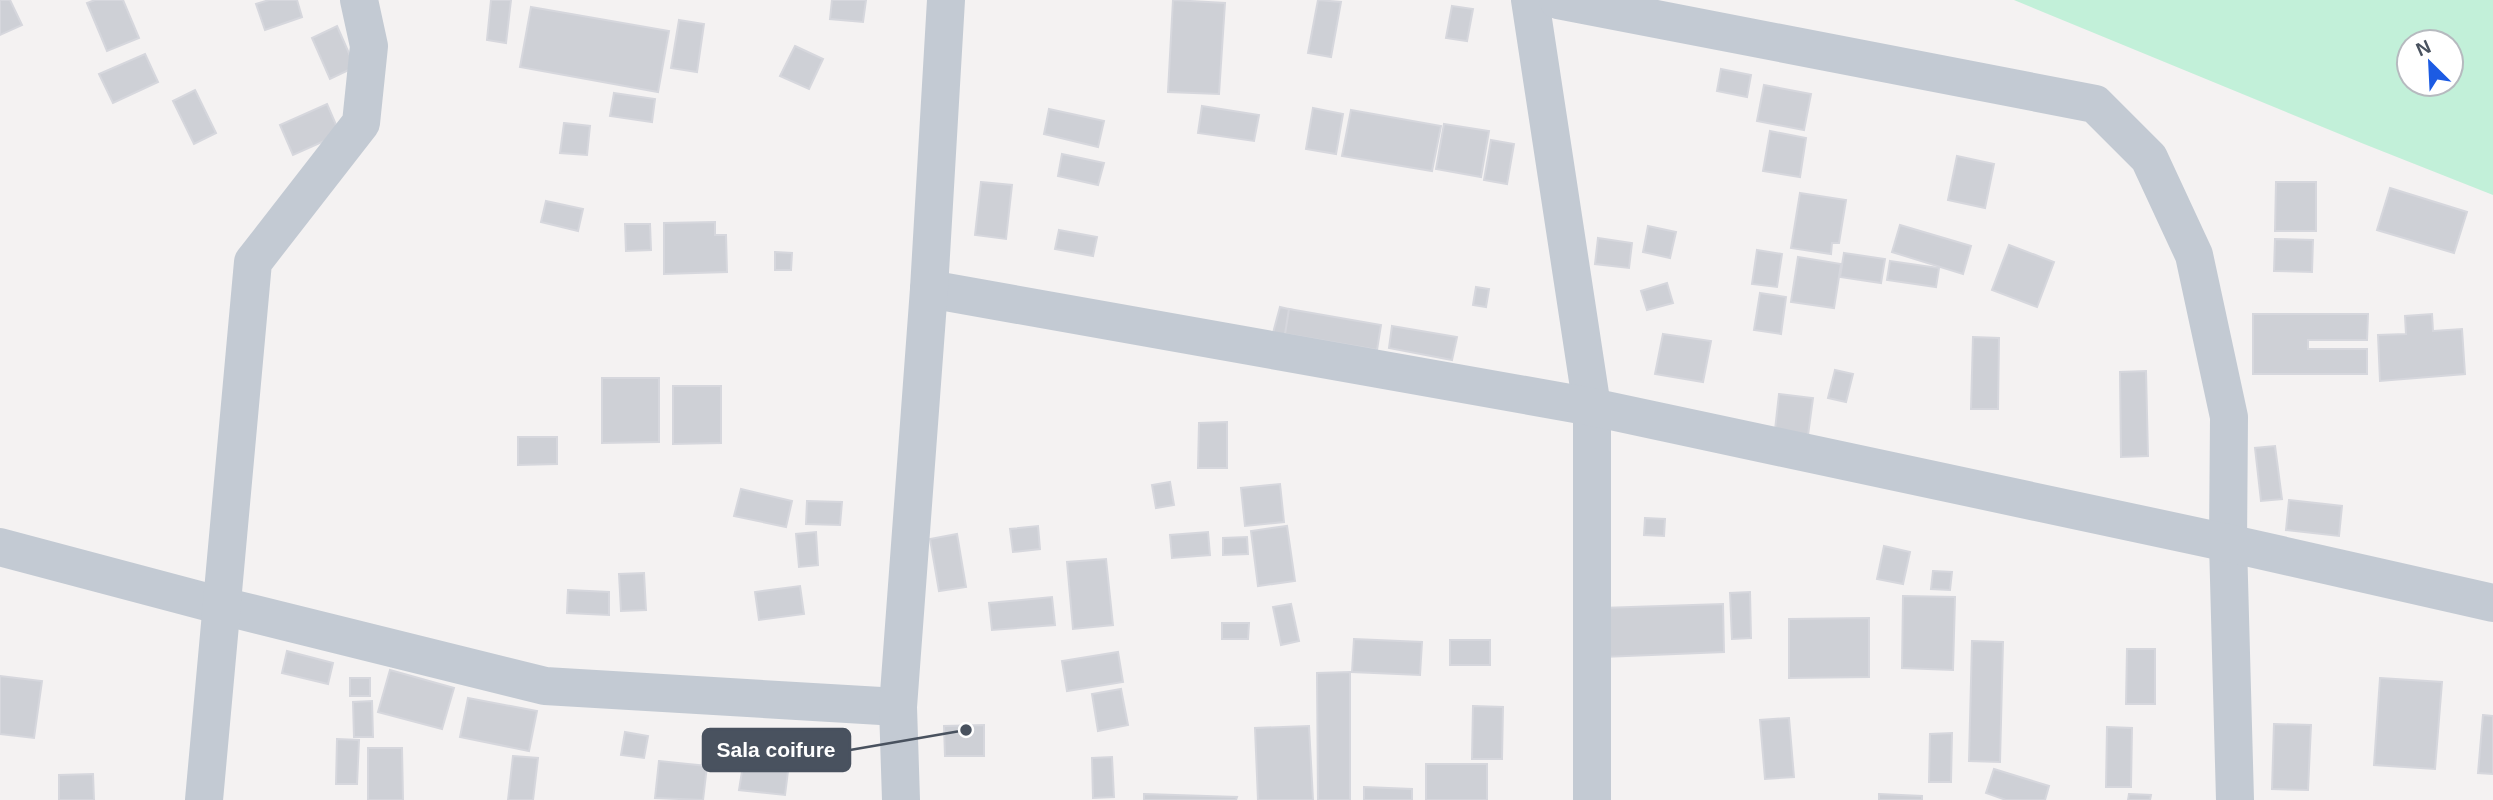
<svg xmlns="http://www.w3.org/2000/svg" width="2493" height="800" font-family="Helvetica,sans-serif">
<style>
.green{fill:#c2f0d9;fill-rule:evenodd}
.building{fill:#ced0d6;stroke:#d6d7dd;stroke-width:2}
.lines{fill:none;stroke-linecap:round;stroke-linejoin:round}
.minor{stroke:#c3cad3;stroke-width:38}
.leader{fill:none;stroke:#49525f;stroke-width:2.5}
.callout-dot{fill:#49525f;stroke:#fff;stroke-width:2.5}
.callout{fill:#49525f;stroke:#49525f;stroke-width:2.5}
.callout-label{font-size:21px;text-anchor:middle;font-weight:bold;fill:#fff}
</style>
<rect width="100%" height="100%" fill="#f4f2f2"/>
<path class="green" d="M2014 0H2493V195L2364 144ZM2409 42H2451V84H2409Z"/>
<g class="building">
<path d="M0 0H10L22 25 0 35Z"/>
<path d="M95 0H123L139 38 107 51 87 3Z"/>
<path d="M269 0H297L302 17 265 30 256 4Z"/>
<path d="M491 0H511L506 43 487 40Z"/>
<path d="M832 0H866L863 22 830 19Z"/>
<path d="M1173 0 1225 3 1219 94 1168 92Z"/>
<path d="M1318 0 1341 2 1331 57 1308 53Z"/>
<path d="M1452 6 1473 9 1467 41 1446 38Z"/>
<path d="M531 7 669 31 658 92 520 67Z"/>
<path d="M679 20 704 24 697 72 671 68Z"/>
<path d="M337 26 355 67 330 79 312 38Z"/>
<path d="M795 46 823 59 809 89 780 76Z"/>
<path d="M145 54 158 82 113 103 99 74Z"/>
<path d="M1721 69 1751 75 1747 97 1717 91Z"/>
<path d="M1764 85 1811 94 1804 130 1757 121Z"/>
<path d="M195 90 216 133 194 144 173 101Z"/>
<path d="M614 93 655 99 652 122 610 116Z"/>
<path d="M327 104 340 134 293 155 280 125Z"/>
<path d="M1202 106 1259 115 1254 141 1198 133Z"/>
<path d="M1313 108 1343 114 1336 154 1306 149Z"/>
<path d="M1049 109 1104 121 1098 147 1044 134Z"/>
<path d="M1351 110 1441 126 1432 171 1342 156Z"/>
<path d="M564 123 590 126 587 155 560 153Z"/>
<path d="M1444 124 1489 131 1481 177 1436 169Z"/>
<path d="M1770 131 1806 138 1800 177 1763 171Z"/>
<path d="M1491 140 1514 144 1507 184 1484 180Z"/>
<path d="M1062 154 1104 163 1098 185 1058 176Z"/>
<path d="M1957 156 1994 164 1985 208 1948 200Z"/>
<path d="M981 182 1012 185 1006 239 975 235Z"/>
<path d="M2276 182H2316V231H2275Z"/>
<path d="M2390 188 2467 212 2454 253 2377 230Z"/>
<path d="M1800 193 1846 200 1839 243H1832L1831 254 1791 248Z"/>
<path d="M546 201 583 209 578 231 541 222Z"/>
<path d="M715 222V235H726L727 272 664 274V223Z"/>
<path d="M625 224H650L651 250 626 251Z"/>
<path d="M1900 225 1971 246 1963 274 1892 252Z"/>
<path d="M1648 226 1676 232 1670 258 1643 252Z"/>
<path d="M1059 230 1097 237 1093 256 1055 249Z"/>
<path d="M1598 238 1632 243 1629 268 1595 264Z"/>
<path d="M2275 239 2313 240 2312 272 2274 271Z"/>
<path d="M2009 245 2054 262 2037 307 1992 290Z"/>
<path d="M1757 250 1782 254 1777 287 1752 284Z"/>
<path d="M775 252 792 253 791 270H775Z"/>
<path d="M1844 253 1885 259 1881 283 1840 277Z"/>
<path d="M1798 257 1841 264 1834 308 1791 302Z"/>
<path d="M1890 261 1939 268 1936 287 1887 280Z"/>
<path d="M1667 283 1673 303 1647 310 1641 291Z"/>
<path d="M1476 287 1489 289 1486 307 1473 305Z"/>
<path d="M1760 293 1786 297 1781 334 1754 330Z"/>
<path d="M1280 307 1293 310 1286 336 1273 333Z"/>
<path d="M1289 309 1381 325 1377 350 1285 334Z"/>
<path d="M2253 314H2368L2367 340H2308V349H2367V374H2253Z"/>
<path d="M2432 314 2433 331 2462 329 2465 374 2380 381 2378 335 2406 334 2405 316Z"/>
<path d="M1392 326 1457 337 1452 360 1389 348Z"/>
<path d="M1663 334 1711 341 1703 382 1655 374Z"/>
<path d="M1973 337 1999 338 1998 409H1971Z"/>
<path d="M1835 370 1853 374 1846 402 1828 398Z"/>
<path d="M2146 371 2148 456 2121 457 2120 372Z"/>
<path d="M602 378H659V442L602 443Z"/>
<path d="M673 386H721V443L673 444Z"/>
<path d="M1779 394 1813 398 1808 435 1775 430Z"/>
<path d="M1227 422V468H1198L1199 423Z"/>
<path d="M518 437H557V464L518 465Z"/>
<path d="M2275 446 2282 499 2261 501 2255 448Z"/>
<path d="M1170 482 1174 505 1156 508 1152 485Z"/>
<path d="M1280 484 1284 522 1245 526 1241 488Z"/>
<path d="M741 489 792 501 786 527 734 516Z"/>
<path d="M2289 500 2342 506 2339 536 2286 530Z"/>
<path d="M807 501 842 502 840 525 806 524Z"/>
<path d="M1645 518 1665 519 1664 536 1644 535Z"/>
<path d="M1038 526 1040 549 1013 552 1010 529Z"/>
<path d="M1287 526 1295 581 1258 586 1251 531Z"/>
<path d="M816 532 818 565 799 567 796 534Z"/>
<path d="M1208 532 1210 555 1172 558 1170 535Z"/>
<path d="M957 534 966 587 939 591 930 539Z"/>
<path d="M1247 537 1248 554 1223 555V538Z"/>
<path d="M1884 546 1910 552 1903 584 1877 579Z"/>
<path d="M1106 559 1113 625 1073 629 1067 562Z"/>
<path d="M1933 571 1952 572 1950 590 1931 589Z"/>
<path d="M644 573 646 610 621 611 619 574Z"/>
<path d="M800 586 804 614 759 620 755 592Z"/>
<path d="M568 590 609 592V615L567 613Z"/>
<path d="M1750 592 1751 638 1732 639 1730 593Z"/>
<path d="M1903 596 1955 597 1953 670 1902 668Z"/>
<path d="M1052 597 1055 625 992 630 989 603Z"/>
<path d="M1291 604 1299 641 1281 645 1273 607Z"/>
<path d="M1723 604 1724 652 1603 657 1601 608Z"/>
<path d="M1869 618V677L1789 678V619Z"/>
<path d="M1222 623H1249L1248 639H1222Z"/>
<path d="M1354 639 1422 642 1420 675 1352 672Z"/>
<rect x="1450" y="640" width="40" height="25"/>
<path d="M1972 641 2003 642 2000 762 1969 761Z"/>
<path d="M2127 649H2155V704H2126Z"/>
<path d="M287 651 333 663 328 684 282 673Z"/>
<path d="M1118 652 1123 682 1067 691 1062 661Z"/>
<path d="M390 670 454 688 442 729 378 712Z"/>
<path d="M1350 672V800H1318L1317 673Z"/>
<path d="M0 676 42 681 34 738 0 734Z"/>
<rect x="350" y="678" width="20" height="18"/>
<path d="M2380 678 2442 682 2435 769 2374 765Z"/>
<path d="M1121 689 1128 725 1098 731 1092 694Z"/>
<path d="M468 698 537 711 529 751 460 737Z"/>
<path d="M372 701 373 737H354L353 702Z"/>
<path d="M1473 706 1503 707 1502 759H1472Z"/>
<path d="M2483 715 2493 716V774L2478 773Z"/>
<path d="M1789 718 1794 777 1765 779 1760 720Z"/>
<path d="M2274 724 2311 725 2308 790 2272 789Z"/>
<path d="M984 725V756H945L944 726Z"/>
<path d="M1309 726 1313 800H1258L1255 728Z"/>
<path d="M2107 727 2132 728 2131 787H2106Z"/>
<path d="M625 732 648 736 644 758 621 755Z"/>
<path d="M1952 733 1951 782H1929L1930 734Z"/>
<path d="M337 739 359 740 357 784H336Z"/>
<path d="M368 748H402L403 800H368Z"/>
<path d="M513 756 538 758 533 800H508Z"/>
<path d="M1112 757 1114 797 1093 798 1092 758Z"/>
<path d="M659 761 707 766 703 800 655 798Z"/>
<rect x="1426" y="764" width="61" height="36"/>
<path d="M743 765 788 771 785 795 739 790Z"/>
<path d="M1994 769 2049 786 2045 800H2006L1986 793Z"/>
<path d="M93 774 94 800H59V775Z"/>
<path d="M1364 787 1412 789V800H1364Z"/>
<path d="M1144 794 1237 797 1236 800H1144Z"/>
<path d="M1879 794 1922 796V800H1879Z"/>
<path d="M2129 794 2151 795 2150 800H2128Z"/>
</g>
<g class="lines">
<g class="minor">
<path d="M1530 0 1592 407V800"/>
<path d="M1558 0 2095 104 2149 158 2194 255 2229 417 2228 543 2235 800"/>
<path d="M929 289 1592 407 2228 543 2493 603"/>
<path d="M0 547 222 606 545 686 898 707"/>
<path d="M204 800 253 262 361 123 369 46 359 0"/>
<path d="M901 800 898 707 929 289 946 0"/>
</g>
</g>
<path class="leader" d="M966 730L850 750"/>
<circle class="callout-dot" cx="966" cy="730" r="7"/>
<rect class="callout" x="703" y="729" width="147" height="42" rx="7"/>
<g class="callout-label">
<text x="776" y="757">Sala coifure</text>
</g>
<g transform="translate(2430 63) rotate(336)"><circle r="33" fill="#ffffff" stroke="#b6babf" stroke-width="2"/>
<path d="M0-5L12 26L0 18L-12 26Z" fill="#1c5be3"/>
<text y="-10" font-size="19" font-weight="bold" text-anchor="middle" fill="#49525f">N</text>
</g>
</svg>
